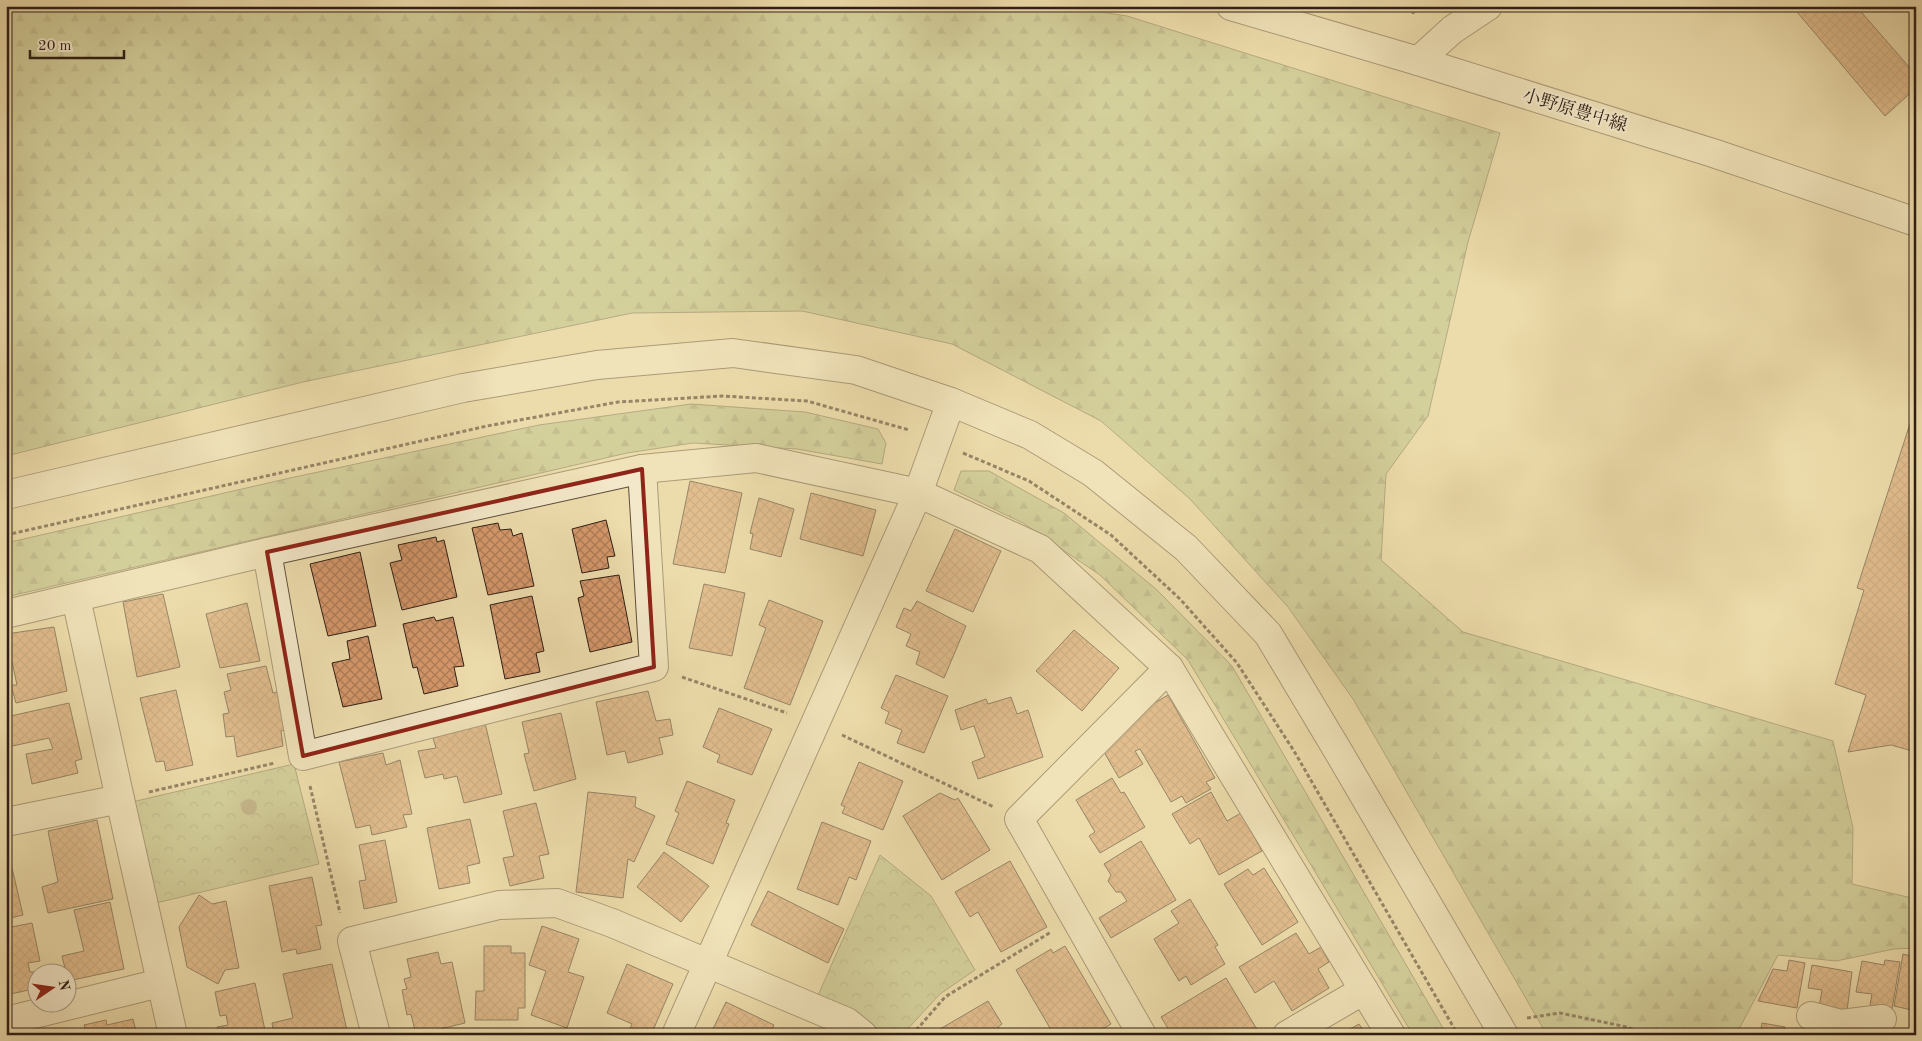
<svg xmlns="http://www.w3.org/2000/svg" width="1922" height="1041" font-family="'Old Standard TT','Noto Serif JP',serif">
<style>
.forest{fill:url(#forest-firs);stroke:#736f50}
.park{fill:url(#park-crowns);stroke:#736f50}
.building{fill:url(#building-cross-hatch);stroke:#2f1e15}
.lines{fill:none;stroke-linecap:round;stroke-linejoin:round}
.minor-casing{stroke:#5e4e3b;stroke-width:30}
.tertiary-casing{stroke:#5e4e3b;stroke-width:30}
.path{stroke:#2f1e15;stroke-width:3;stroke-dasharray:4 2.5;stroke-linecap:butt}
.minor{stroke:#f3e8c9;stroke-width:28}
.tertiary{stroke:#f3e8c9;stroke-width:28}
.tree{fill:#9b8e6c}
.marked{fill:none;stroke:#8f2418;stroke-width:4;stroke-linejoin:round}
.labels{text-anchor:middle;stroke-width:4.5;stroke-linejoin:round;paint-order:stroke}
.street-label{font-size:18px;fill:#2f1e15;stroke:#f3e8c9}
</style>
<defs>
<pattern id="forest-firs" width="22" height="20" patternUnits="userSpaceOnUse" patternTransform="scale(1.25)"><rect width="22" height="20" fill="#b7c08a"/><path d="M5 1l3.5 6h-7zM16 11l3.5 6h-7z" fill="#959b70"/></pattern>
<pattern id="park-crowns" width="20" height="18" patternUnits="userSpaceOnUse" patternTransform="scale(1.25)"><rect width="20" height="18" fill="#b7c08a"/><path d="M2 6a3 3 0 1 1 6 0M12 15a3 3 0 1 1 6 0" fill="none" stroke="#959b70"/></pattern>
<pattern id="building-cross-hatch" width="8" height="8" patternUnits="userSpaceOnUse" patternTransform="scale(1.25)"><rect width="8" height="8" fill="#d4976a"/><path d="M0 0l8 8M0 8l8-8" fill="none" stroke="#ac7b56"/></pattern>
</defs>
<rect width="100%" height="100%" fill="#eddcac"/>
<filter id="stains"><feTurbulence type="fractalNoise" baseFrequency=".004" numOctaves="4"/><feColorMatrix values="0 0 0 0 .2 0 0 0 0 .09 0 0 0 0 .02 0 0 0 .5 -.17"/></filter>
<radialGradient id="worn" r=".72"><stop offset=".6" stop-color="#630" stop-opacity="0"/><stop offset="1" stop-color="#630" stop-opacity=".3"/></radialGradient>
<g class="forest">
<path d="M6 6H1061L1127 16 1500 133 1468 242 1428 416 1386 474 1381 560 1463 632 1833 741 1853 828 1852 884 1916 899V948L1894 949 1836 961 1778 955 1736 1035H1547L1353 699 1288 607 1190 499 1101 421 952 344 802 311 632 313 303 382 6 456Z"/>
<path d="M691 404 805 412 878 429 886 443 882 464 797 449 693 443 627 453 6 597V543L290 478 539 425Z"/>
<path d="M961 471H989L1064 513 1157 590 1232 666 1447 1035H1413L1188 660 1100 575 1023 523 954 490Z"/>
</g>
<g class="park">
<path d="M294 764 319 864 156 903 132 802Z"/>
<path d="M880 855 931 896 975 970 940 994 902 1035H885L875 1027 816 1000Z"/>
</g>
<g class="building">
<path d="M1792 6H1856L1916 75V88L1885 116Z"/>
<path d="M1916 405V752L1891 745 1848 752 1866 695 1835 684 1864 590 1857 588Z"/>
<path d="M690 481 742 493 725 573 673 564Z"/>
<path d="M811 493 876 510 863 556 800 539Z"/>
<path d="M759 498 794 509 781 557 750 549 753 534 750 533Z"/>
<path d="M606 520 615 556 607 557 609 568 582 573 572 529Z"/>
<path d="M498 523 500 530 511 529 513 536 522 533 534 586 488 595 472 528Z"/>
<path d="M955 529 1001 551 973 612 926 591Z"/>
<path d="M436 537 437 542 444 540 457 597 402 610 390 563 402 560 398 545Z"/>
<path d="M360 552 376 626 328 636 310 564Z"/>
<path d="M619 575 632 642 590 652 578 598 584 596 580 581Z"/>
<path d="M704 584 745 593 732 656 689 648Z"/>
<path d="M163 594 180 667 137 677 123 602Z"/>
<path d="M532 596 544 651 536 653 540 672 505 679 490 605Z"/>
<path d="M769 600 823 621 790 705 744 688 766 628 759 625Z"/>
<path d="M917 601 966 626 944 678 916 664 920 652 906 646 911 634 896 627 904 608 911 611Z"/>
<path d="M247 603 260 661 220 668 206 614Z"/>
<path d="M434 617 436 621 453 617 464 666 454 667 458 686 424 694 417 667 413 668 403 624Z"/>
<path d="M54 627 67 691 16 703 11 685H17L6 634Z"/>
<path d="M1074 630 1119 668 1082 711 1036 671Z"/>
<path d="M368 636 382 699 343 707 332 663 350 659 347 641Z"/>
<path d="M266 666 273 693 280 691 288 729 281 731 283 746 237 757 234 736 226 737 223 714 229 713 224 692 231 690 227 674Z"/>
<path d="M896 675 948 696 924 753 897 743 902 730 885 723 889 712 881 708Z"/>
<path d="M176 690 193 765 166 771 164 761 156 762 140 698Z"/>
<path d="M648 691 656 721 670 719 673 735 659 738 663 754 628 763 625 751 607 755 596 702Z"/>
<path d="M1168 695 1215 778 1206 782 1211 789 1186 803 1182 796 1171 802 1140 749 1135 751 1143 764 1119 778 1104 752 1151 705Z"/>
<path d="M1011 697 1017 714 1028 710 1043 757 978 779 972 762 985 757 974 726 961 730 955 710 986 699 988 704Z"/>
<path d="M69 703 82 759 75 761 78 773 32 784 26 754 53 749 49 738 8 747 6 740V717Z"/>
<path d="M719 708 772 729 752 775 717 762 720 755 703 747Z"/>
<path d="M561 713 576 779 534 791 524 754 529 753 522 722Z"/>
<path d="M485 723 502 794 464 803 457 776 444 779 443 774 425 778 418 751 436 748 433 738Z"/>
<path d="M383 753 386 765 400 760 412 814 403 815 407 827 372 835 370 825 356 828 339 762Z"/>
<path d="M859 762 903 781 883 830 842 813 845 807 841 805Z"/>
<path d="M1112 778 1121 793 1124 792 1145 827 1100 853 1089 836 1095 832 1076 800Z"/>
<path d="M687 781 735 800 726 823 729 824 713 864 666 844 679 813 675 811Z"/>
<path d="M588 792 636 797 635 807 655 816 634 862 628 859 623 898 576 892Z"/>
<path d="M1211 792 1227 821 1241 813 1262 851 1219 875 1199 838 1190 844 1172 814Z"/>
<path d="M940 793 955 800 958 798 990 850 942 880 903 816Z"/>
<path d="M536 803 549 854 539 856 544 878 510 886 503 858 514 856 503 811Z"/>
<path d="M470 819 480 863 467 866 470 883 439 889 427 828Z"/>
<path d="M97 820 113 899 48 913 42 887 58 882 48 831Z"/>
<path d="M822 822 871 841 856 880 849 877 838 905 797 889Z"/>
<path d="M385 840 397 902 364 909 359 881 366 880 359 845Z"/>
<path d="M1141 841 1176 900 1111 938 1099 918 1127 901 1121 892H1116L1108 881 1111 875 1104 864Z"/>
<path d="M6 842 23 915 6 919Z"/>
<path d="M664 852 709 886 681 922 637 887Z"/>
<path d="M1010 861 1047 927 1001 952 978 912 970 917 955 892Z"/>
<path d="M1264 868 1298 922 1262 945 1224 884 1248 869 1253 875Z"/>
<path d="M312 877 322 925 316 926 321 949 297 954 296 949 282 952 269 886Z"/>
<path d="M768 891 844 929 828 963 751 925Z"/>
<path d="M199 895 212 904 226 901 239 968 225 970 218 984 187 967 179 927Z"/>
<path d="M1190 899 1218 945 1215 947 1225 964 1191 985 1186 976 1179 981 1154 939 1179 923 1171 911Z"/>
<path d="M110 902 124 969 68 981 62 956 84 951 74 910Z"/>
<path d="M32 923 40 961 28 963 30 972H35L38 988 6 995V928Z"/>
<path d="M542 926 579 939 568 972 584 977 567 1028 531 1015 546 971 529 965Z"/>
<path d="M1296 933 1309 954 1321 947 1329 962 1318 969 1329 988 1292 1011 1274 981 1255 993 1239 967Z"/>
<path d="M484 946H511V953H525V1008H518V1020H475L476 991H484Z"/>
<path d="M1065 946 1111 1024 1093 1035H1054L1016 970 1051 949 1053 953Z"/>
<path d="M438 952 441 964 452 962 465 1023 416 1035 411 1014 407 1015 402 990 407 989 404 979 411 977 407 959Z"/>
<path d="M1903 954 1916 957V1011L1894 1006Z"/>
<path d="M1789 960 1805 963 1797 1008 1758 1001 1773 969 1787 971Z"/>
<path d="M1885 960 1900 962 1892 1009 1870 1005 1872 994 1856 992 1862 961 1884 965Z"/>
<path d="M332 964 348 1035H274L272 1023 293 1018 283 974Z"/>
<path d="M627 964 673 984 651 1035H627L632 1024 607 1013Z"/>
<path d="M1812 965 1852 972 1847 1011 1819 1007 1822 990 1808 988Z"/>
<path d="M1226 978 1258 1031 1253 1035H1205L1202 1029 1193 1035H1172L1161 1017Z"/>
<path d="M255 983 266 1035H219L217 1027 228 1025 226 1015 220 1016 215 992Z"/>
<path d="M988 1001 1002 1024 998 1027 1003 1035H944L940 1029Z"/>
<path d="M726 1002 774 1025 769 1035H710Z"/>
<path d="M133 1019 137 1035H87L84 1025 106 1020 107 1025Z"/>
<path d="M1762 1023 1785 1027 1783 1035H1760Z"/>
<path d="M1359 1024 1366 1035H1340Z"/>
<rect x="506" y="1033" width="43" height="2"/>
</g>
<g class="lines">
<g class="minor-casing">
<g id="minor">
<path d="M267 552 303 756 654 667 642 469"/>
<path d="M76 598 120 799 173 1035"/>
<path d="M6 614 267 552 642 469 756 458 918 493 1040 549 1169 668 1391 1035"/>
<path d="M6 822 120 799"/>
<path d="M1811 1016 1841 1024 1882 1019"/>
<path d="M6 1021 160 983"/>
<path d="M376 1035 352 941 499 905 557 903 612 923 847 1022 863 1035"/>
<path d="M676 1035 918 493 951 402"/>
<path d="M1142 1035 1019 819 1169 668"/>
<path d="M1287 1035 1364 990"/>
</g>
</g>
<g class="tertiary-casing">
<g id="tertiary">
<path d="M1231 6 1418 61 1713 153 1916 222"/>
<path d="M1418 61 1452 30 1488 6"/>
<path d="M6 495 463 388 597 365 733 353 856 370 951 402 1030 435 1093 473 1186 548 1268 634 1341 756 1504 1035"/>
</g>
</g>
<g class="path">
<path d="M1413 14 1414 6"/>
<path d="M963 453 1029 481 1111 535 1180 599 1237 663 1294 751 1458 1035"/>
<path d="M6 535 487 426 618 402 722 396 807 401 909 430"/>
<path d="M682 677 787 713"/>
<path d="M842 735 994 807"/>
<path d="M310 786 340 913"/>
<path d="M149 792 275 763"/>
<path d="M1527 1018 1560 1013 1627 1027 1645 1035"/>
<path d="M912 1035 945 997 1051 932"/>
</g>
<use href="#minor" class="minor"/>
<use href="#tertiary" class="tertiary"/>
</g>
<circle class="tree" cx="249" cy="807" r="8"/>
<path d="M0 0H1922V1041H0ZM642 469 654 667 303 756 267 552Z" fill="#eddcac" fill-opacity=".55" fill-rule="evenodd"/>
<path class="marked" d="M642 469 654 667 303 756 267 552Z"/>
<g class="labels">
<g class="street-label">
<text transform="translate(1575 110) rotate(17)" y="6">小野原豊中線</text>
</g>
</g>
<rect width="1922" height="1041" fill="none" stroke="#eddcac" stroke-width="25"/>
<rect x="8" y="8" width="1907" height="1026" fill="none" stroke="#2f1e15" stroke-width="2.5"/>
<rect x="12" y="12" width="1897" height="1016" fill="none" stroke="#2f1e15"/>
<g transform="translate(52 988) rotate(77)"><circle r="24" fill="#f3e8c9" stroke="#a59781"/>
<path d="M0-4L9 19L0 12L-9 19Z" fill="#8f2418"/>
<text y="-8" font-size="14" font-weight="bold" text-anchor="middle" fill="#2f1e15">N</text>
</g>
<path d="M30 50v8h94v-8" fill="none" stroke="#2f1e15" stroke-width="2.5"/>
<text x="38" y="50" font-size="15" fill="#2f1e15" stroke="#f3e8c9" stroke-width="4" paint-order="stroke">20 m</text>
<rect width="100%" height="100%" filter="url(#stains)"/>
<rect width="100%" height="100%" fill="url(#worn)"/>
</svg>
